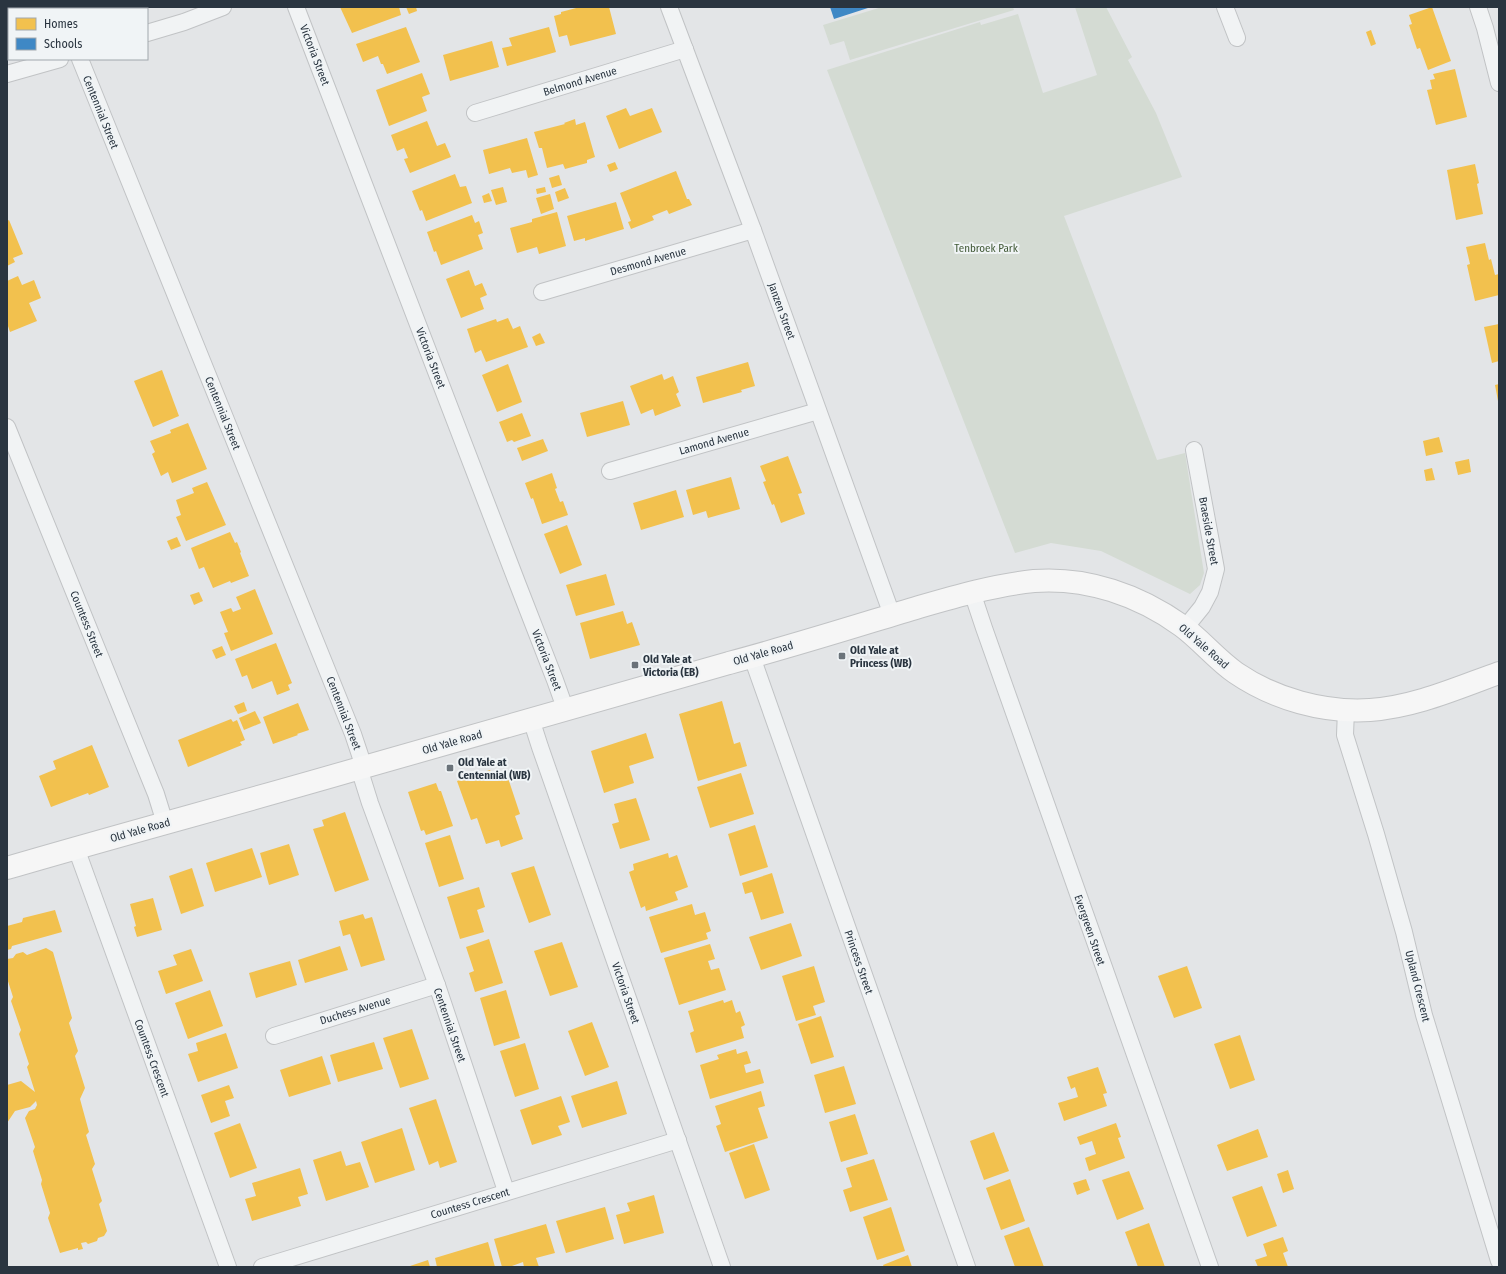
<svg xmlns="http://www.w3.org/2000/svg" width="1506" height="1274" font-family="'Fira Sans Condensed',sans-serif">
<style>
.green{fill:#d4dbd3}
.homes{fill:#f2c14e}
.schools{fill:#3f88c5}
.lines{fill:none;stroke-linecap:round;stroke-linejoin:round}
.street-casing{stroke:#c1c3c5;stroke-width:18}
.secondary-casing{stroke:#c1c3c5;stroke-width:24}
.street{stroke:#f1f3f4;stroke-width:16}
.secondary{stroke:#f6f6f6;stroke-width:22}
.poi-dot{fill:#6b737a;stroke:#f0f4f6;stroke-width:1.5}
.labels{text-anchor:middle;stroke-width:4;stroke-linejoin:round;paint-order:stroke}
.street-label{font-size:11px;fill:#2a3540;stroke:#f0f4f6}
.park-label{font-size:11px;fill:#435b38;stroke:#f0f4f6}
.poi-label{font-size:11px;font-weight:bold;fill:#2a3540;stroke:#f0f4f6;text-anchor:start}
</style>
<rect width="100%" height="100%" fill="#e3e5e7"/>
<g class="green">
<path d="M882 7H1013L1014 10 850 60 844 41 830 45 823 25Z"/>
<path d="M1075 7H1106L1132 57 1128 60 1156 113 1182 177 1064 216 1157 460 1185 453 1204 573 1200 585 1190 594 1101 551 1051 543 1015 553 827 70 980 22 981 25 1018 14 1043 93 1097 75Z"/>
</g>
<g class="homes">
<path d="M340 7H399L401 15 352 33Z"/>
<path d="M406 7H416L417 11 409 14Z"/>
<path d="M580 7H609L616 34 570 46 567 35 559 37 554 16 561 14V12Z"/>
<path d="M1432 7 1451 61 1428 70 1420 48 1417 49 1409 25 1412 24 1409 15Z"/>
<path d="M406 27 420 62 387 74 383 64H381L378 56 363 62 356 44Z"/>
<path d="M549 27 556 52 507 66 502 48 512 46 509 38Z"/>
<path d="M1371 30 1376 44 1371 46 1366 32Z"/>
<path d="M492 41 499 67 450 81 443 55Z"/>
<path d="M1455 69 1467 117 1436 125 1427 90 1432 89 1430 80 1435 79 1433 74Z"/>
<path d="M422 73 430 94 422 97 427 111 389 126 376 90Z"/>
<path d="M626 108 630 116 652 108 662 132 619 149 606 116Z"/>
<path d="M575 119 576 125 585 122 595 157 587 160V163L565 169 563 164 547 168 542 148H539L534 132 565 124 564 123Z"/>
<path d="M427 121 437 146 445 143 451 157 410 173 404 159 408 158 404 148 397 151 391 135Z"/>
<path d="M527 138 538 175 528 178 526 170 512 173 510 168 489 174 483 150Z"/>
<path d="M615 162 618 169 610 172 607 165Z"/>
<path d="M1475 164 1479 183 1477 184 1483 214 1456 220 1447 170Z"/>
<path d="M676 171 687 199H689L692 205 669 214 667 210 652 216 654 220 631 229 628 222 631 221 620 193Z"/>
<path d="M455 174 460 187 466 186 472 203 426 221 422 210 420 211 412 191Z"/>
<path d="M559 175 562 185 552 188 549 178Z"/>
<path d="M503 187 507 202 496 205 491 190Z"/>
<path d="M545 187 546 192 537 194 536 189Z"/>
<path d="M565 188 569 198 558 202 555 192Z"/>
<path d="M489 193 492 201 484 203 482 196Z"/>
<path d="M550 194 554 209 541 214 536 198Z"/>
<path d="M616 202 624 229 585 241V238L574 241 567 216Z"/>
<path d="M557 212 566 246 539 254 537 247 517 253 510 228 532 222V219Z"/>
<path d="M472 215 475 223 479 221 483 233 478 235 483 249 441 265 436 251 434 252 427 232Z"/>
<path d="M9 220 23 254 13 258 15 262 7 266V221Z"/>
<path d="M1485 243 1489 260 1491 259 1495 275 1499 274V295L1475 301 1467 265 1470 264 1466 247Z"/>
<path d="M469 270 475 286 482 283 487 295 480 298 484 309 461 318 446 279Z"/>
<path d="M18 276 22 285 34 280 41 298 29 303 37 321 10 332 7 323V281Z"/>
<path d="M508 318 513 329 520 326 528 347 486 362 481 350 475 353 467 329 496 319 497 322Z"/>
<path d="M1499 324V361L1492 363 1484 327Z"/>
<path d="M540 333 545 343 536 346 532 337Z"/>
<path d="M748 362 755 386 741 390 742 392 703 403 696 377Z"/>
<path d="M508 364 522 402 497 412 482 375Z"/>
<path d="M162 370 179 416 153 427 134 381Z"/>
<path d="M662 374 664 380 673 376 679 392 676 394 681 406 655 416 653 409 641 414 630 386Z"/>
<path d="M1499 384V401H1498L1495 385Z"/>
<path d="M623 401 630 425 587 437 580 413Z"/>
<path d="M522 413 531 436 514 442 512 440 507 442 499 422Z"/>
<path d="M188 423 207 469 172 483 168 472 161 476 152 454 155 452 150 441 171 433 170 430Z"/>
<path d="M1439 437 1443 452 1426 456 1423 441Z"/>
<path d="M543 439 548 451 522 461 517 448Z"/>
<path d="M788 456 802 493 798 494 805 514 781 523 774 504 772 505 763 482 766 481 760 466Z"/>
<path d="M1469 459 1471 472 1458 475 1455 462Z"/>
<path d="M1432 468 1435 480 1426 481 1424 470Z"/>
<path d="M552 473 557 488 555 489 560 502 563 501 568 515 542 524 533 498 531 499 525 483Z"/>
<path d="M731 477 740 509 708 518 706 511 693 515 686 490Z"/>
<path d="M207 482 226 525 186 541 176 517 181 515 176 500 194 493 192 488Z"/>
<path d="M676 490 684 517 641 530 633 503Z"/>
<path d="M567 525 582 565 560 574 544 534Z"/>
<path d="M230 532 235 543 237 542 241 552 240 553 249 576 231 583 230 581 213 588 204 567 199 569 191 548Z"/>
<path d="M177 537 181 546 171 550 167 541Z"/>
<path d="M606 574 615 605 576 616 566 585Z"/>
<path d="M255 589 273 634 231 651 224 633 228 632 220 612 231 608 233 612 241 609 236 597Z"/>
<path d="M199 592 203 601 194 605 190 595Z"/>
<path d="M623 611 627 624 632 622 640 645 590 659 580 623Z"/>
<path d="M276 643 292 683 288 685 290 690 277 695 272 681 252 689 247 675 242 677 235 659Z"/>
<path d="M222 646 226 655 216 659 212 650Z"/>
<path d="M722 701 734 744 740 742 747 766 698 781 679 714Z"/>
<path d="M244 702 247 711 238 714 234 706Z"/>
<path d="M298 703 309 730 297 734 298 735 273 744 263 717Z"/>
<path d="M255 711 261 723 244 730 239 718Z"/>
<path d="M231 719 233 722 237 720 245 740 240 742 242 745 188 767 178 740Z"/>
<path d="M646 733 654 758 629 766 634 783 604 793 591 751Z"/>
<path d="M92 745 109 787 89 795 88 793 51 807 39 776 56 769 53 761Z"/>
<path d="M490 770 493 777 506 772 520 814 515 816 523 839 501 847 499 840 486 844 477 818 471 820 457 781Z"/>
<path d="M741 773 754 814 710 828 697 787Z"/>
<path d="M436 783 439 791H441L453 826 426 835 424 830 421 831 408 792Z"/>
<path d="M636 798 650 840 620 849 612 824 619 822 614 804Z"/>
<path d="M345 812 369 880 335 892 313 829 324 826 322 820Z"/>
<path d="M755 825 768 867 740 876 728 834Z"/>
<path d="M450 835 464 879 439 887 425 843Z"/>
<path d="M289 844 299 875 269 885 260 853Z"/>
<path d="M252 848 262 877 215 892 206 863Z"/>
<path d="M668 853 669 858 677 855 688 887 675 892 678 900 646 911 645 906 641 908 629 872 634 870 633 864Z"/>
<path d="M534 866 551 915 529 923 511 873Z"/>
<path d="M192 868 204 906 181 914 169 876Z"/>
<path d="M772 873 784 913 761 920 752 892 745 894 742 883Z"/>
<path d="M479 887 485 907 477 910 484 932 460 939 447 897Z"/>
<path d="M153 898 162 930 137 937 134 927 136 926 130 904Z"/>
<path d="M692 904 695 915 705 912 711 931 706 933 708 939 661 953 649 917Z"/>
<path d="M55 910 62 932 12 946 11 949 7 950V926L22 922 23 918Z"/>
<path d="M363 914 365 919 372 917 385 960 361 967 350 934 343 936 339 921Z"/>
<path d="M791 923 802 956 761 970 749 937Z"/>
<path d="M489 939 503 983 475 992 469 973 474 971 466 947Z"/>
<path d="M562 942 578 987 550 996 534 951Z"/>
<path d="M710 944 715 959 708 961 711 970 719 968 726 990 679 1005 664 958Z"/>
<path d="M340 946 348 970 305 983 298 960Z"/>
<path d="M46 948 53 952 72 1018 69 1023 78 1051 75 1056 85 1088 80 1099 89 1132 86 1135 95 1164 92 1169 102 1201 99 1204 107 1231 104 1236 98 1238 97 1241 88 1244 86 1242 81 1243 83 1249 78 1250V1248L60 1253 48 1218 50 1213 41 1184 42 1180 33 1151 35 1147 25 1118 29 1111 35 1109 37 1105 36 1101 30 1107 15 1111 7 1123V1085L21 1081 35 1092 27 1067 29 1064 19 1034 21 1030 11 1001 13 997 7 978V959L13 958 16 954 23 952 27 955Z"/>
<path d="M191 949 203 981 166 994 158 971 177 965 173 955Z"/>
<path d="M290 961 297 985 256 998 249 973Z"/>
<path d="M814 966 825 1002 813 1006 816 1015 796 1021 782 976Z"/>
<path d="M1187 966 1202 1008 1174 1018 1158 976Z"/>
<path d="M210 990 223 1026 188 1039 175 1003Z"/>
<path d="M506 990 520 1038 494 1046 480 998Z"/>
<path d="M723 1000 724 1003 732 1000 736 1013 740 1011 745 1025 741 1027 744 1038 696 1053 690 1033 694 1031 688 1011Z"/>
<path d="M821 1016 834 1057 811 1064 798 1024Z"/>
<path d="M592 1022 609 1067 585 1076 568 1031Z"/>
<path d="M412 1029 429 1079 400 1088 383 1038Z"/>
<path d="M226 1033 238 1068 198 1082 188 1054 198 1051 196 1043Z"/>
<path d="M1240 1035 1255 1080 1230 1089 1214 1044Z"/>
<path d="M374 1042 383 1069 338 1082 330 1055Z"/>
<path d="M525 1043 539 1089 515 1097 500 1051Z"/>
<path d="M736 1049 737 1054 747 1051 751 1063 744 1065 746 1073 760 1069 764 1083 710 1099 700 1065 719 1059 717 1055Z"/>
<path d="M322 1056 331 1084 289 1097 280 1070Z"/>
<path d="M844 1066 856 1104 825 1113 814 1075Z"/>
<path d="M1098 1067 1107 1093 1103 1094 1107 1106 1064 1121 1058 1103 1078 1097 1075 1087 1071 1089 1067 1077Z"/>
<path d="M617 1081 627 1114 582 1128 571 1096Z"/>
<path d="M229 1085 234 1098 225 1101 230 1116 211 1123 201 1095Z"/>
<path d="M761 1091 765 1106 758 1108 768 1138 725 1152 716 1126 721 1124 715 1106Z"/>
<path d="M561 1096 570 1122 558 1126 562 1135 532 1145 520 1110Z"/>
<path d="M436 1099 457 1162 440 1168 438 1161 429 1165 409 1108Z"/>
<path d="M855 1114 868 1154 841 1162 829 1122Z"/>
<path d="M240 1123 257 1168 230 1178 214 1133Z"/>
<path d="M1116 1123 1121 1137 1118 1138 1125 1158 1089 1171 1085 1158 1096 1154 1092 1141 1080 1145 1077 1137Z"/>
<path d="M402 1128 415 1170 375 1183 361 1142Z"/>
<path d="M1258 1129 1268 1157 1227 1171 1217 1145Z"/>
<path d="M994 1132 1009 1171 984 1180 970 1141Z"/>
<path d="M754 1144 770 1190 745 1199 729 1153Z"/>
<path d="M341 1151 346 1166 360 1162 369 1187 326 1201 313 1160Z"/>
<path d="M874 1159 888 1200 850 1212 843 1190 852 1187 846 1168Z"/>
<path d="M300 1168 308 1194 298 1197 301 1206 252 1221 245 1199 256 1196 252 1183Z"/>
<path d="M1288 1170 1294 1189 1283 1193 1277 1174Z"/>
<path d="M1129 1171 1144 1209 1117 1220 1102 1180Z"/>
<path d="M1010 1179 1025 1221 1001 1230 986 1188Z"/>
<path d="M1086 1179 1090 1190 1077 1195 1073 1183Z"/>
<path d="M1262 1186 1277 1226 1247 1237 1232 1197Z"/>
<path d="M654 1195 664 1233 624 1244 616 1215 630 1211 627 1203Z"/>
<path d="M605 1207 614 1239 566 1253 556 1221Z"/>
<path d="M891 1207 905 1251 877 1260 863 1217Z"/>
<path d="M1149 1223 1165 1267H1138L1125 1232Z"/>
<path d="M546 1224 555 1253 536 1258 539 1267H524L523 1262 512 1266 513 1267H502L494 1239Z"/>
<path d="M1029 1227 1044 1267H1015L1004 1236Z"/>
<path d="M1283 1237 1288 1251 1283 1253 1288 1267H1258L1255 1260 1267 1256 1263 1244Z"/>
<path d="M488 1242 495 1267H437L435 1258Z"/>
<path d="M908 1255 912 1267H884L883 1265Z"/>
<path d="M428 1260 430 1267H407Z"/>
</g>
<path class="schools" d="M830 7H871L834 19Z"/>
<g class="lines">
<g class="street-casing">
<g id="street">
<path d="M296 7 518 585 555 680 565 708"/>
<path d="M669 7 753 230 892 615"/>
<path d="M1225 7 1237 38"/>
<path d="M1478 7 1485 28 1499 83"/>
<path d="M147 33 184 22 223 7"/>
<path d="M80 59 353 734 364 767"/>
<path d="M7 74 60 59"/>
<path d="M475 113 685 49"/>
<path d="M542 292 753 230"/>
<path d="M7 427 156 794 165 823"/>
<path d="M610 471 818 411"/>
<path d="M972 592 984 628 1210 1267"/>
<path d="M1185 628 1202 607 1210 592 1216 569 1194 450"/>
<path d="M752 657 967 1267"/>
<path d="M1346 710 1345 735 1376 834 1404 932 1424 1015 1499 1261"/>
<path d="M531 719 540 747 722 1267"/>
<path d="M359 768 370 803 437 985 506 1191"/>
<path d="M76 848 228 1267"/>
<path d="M274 1036 437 985"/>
<path d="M262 1267 678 1140"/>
</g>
</g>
<g class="secondary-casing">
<path id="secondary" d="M7 868C123 834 240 803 357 769 481 733 605 698 729 663 793 646 856 626 919 607 957 596 995 585 1034 581 1087 577 1139 595 1182 626 1201 640 1216 659 1236 673 1274 699 1324 713 1370 710 1415 707 1457 688 1499 673"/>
</g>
<use href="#street" class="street"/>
<use href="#secondary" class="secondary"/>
</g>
<g class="poi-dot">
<rect x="838" y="652" width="8" height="8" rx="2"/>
<rect x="631" y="661" width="8" height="8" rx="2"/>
<rect x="446" y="764" width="8" height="8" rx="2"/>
</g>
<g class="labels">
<g class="street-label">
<text transform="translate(315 55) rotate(69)" y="4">Victoria Street</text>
<text transform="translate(580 81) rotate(-17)" y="4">Belmond Avenue</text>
<text transform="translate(101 112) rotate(68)" y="4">Centennial Street</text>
<text transform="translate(648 261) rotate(-16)" y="4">Desmond Avenue</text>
<text transform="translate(782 311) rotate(70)" y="4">Janzen Street</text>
<text transform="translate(431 358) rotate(69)" y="4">Victoria Street</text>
<text transform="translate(223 413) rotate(68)" y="4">Centennial Street</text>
<text transform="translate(714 441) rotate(-16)" y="4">Lamond Avenue</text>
<text transform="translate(1209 531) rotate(80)" y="4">Braeside Street</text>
<text transform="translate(87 624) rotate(68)" y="4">Countess Street</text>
<text transform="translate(1204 646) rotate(41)" y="4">Old Yale Road</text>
<text transform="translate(763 653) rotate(-16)" y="4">Old Yale Road</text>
<text transform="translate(547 660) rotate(69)" y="4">Victoria Street</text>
<text transform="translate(344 713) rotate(69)" y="4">Centennial Street</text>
<text transform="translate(452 742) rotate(-16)" y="4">Old Yale Road</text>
<text transform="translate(140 830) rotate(-16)" y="4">Old Yale Road</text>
<text transform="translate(1090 930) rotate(71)" y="4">Evergreen Street</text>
<text transform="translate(859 962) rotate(71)" y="4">Princess Street</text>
<text transform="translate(1418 986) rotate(76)" y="4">Upland Crescent</text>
<text transform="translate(626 993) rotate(71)" y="4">Victoria Street</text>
<text transform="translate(355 1010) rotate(-17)" y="4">Duchess Avenue</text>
<text transform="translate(450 1025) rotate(71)" y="4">Centennial Street</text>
<text transform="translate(152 1058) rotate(70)" y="4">Countess Crescent</text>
<text transform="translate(470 1203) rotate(-17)" y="4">Countess Crescent</text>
</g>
<g class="park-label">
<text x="986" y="252">Tenbroek Park</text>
</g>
<g class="poi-label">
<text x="850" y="654">Old Yale at<tspan x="850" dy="13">Princess (WB)</tspan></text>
<text x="643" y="663">Old Yale at<tspan x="643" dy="13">Victoria (EB)</tspan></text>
<text x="458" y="766">Old Yale at<tspan x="458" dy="13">Centennial (WB)</tspan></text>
</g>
</g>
<rect width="1506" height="1274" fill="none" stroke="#2a3540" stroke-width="16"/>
<rect x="8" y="8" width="140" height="52" fill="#f0f4f6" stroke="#a1a8ad"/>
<rect x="16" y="18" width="20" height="12" fill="#f2c14e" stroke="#a1a8ad"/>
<text x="44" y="28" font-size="12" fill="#2a3540">Homes</text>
<rect x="16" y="38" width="20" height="12" fill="#3f88c5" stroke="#a1a8ad"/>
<text x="44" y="48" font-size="12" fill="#2a3540">Schools</text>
</svg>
